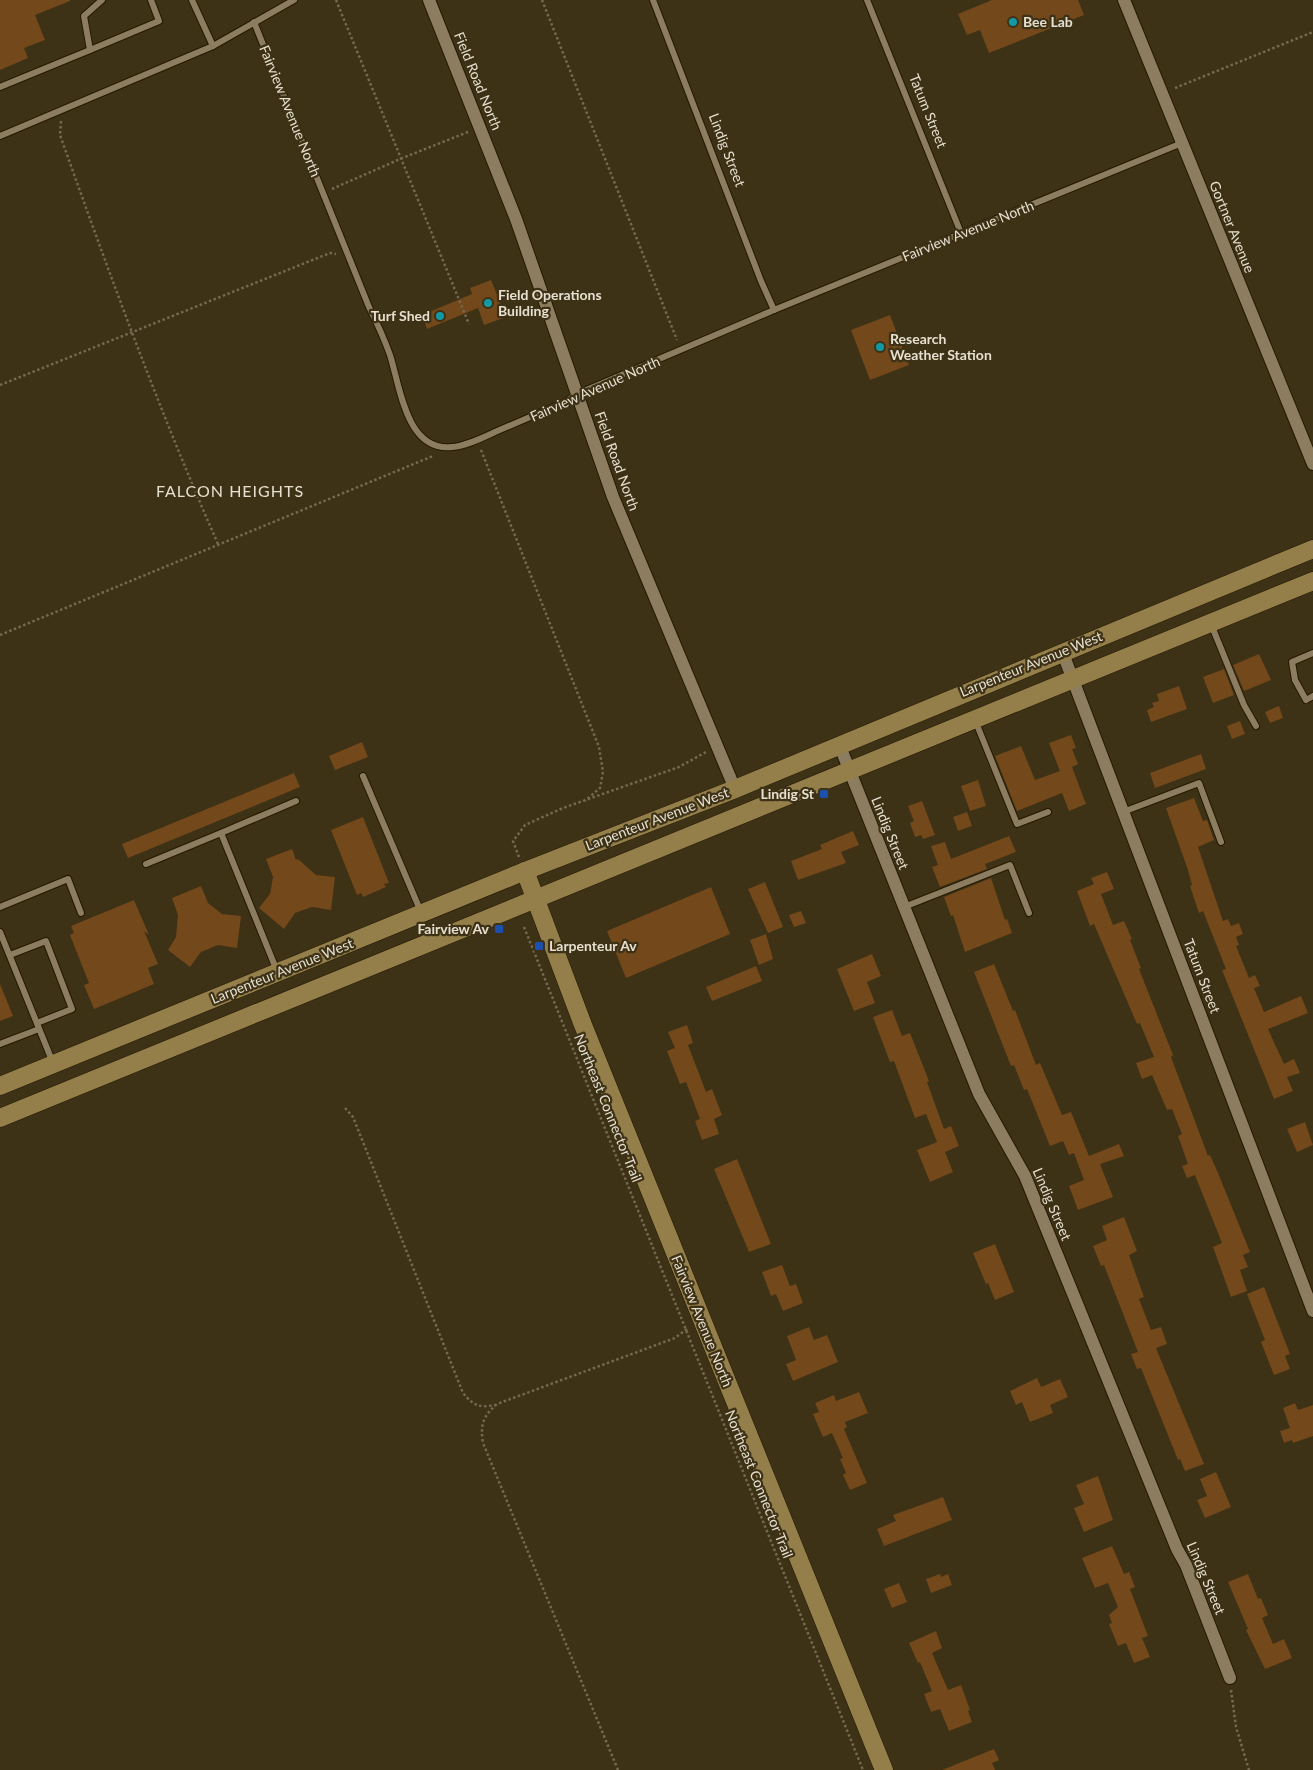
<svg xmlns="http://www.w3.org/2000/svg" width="1313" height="1770" font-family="Lato,sans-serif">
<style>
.building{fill:#73481a}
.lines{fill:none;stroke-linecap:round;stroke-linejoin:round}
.lane-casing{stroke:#241900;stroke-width:8}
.street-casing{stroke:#241900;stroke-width:14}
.secondary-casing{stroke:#241900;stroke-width:19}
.path{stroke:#746952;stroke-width:2.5;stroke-dasharray:2.5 2.5;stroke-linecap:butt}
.lane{stroke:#8c7d60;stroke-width:6}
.street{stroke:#8c7d60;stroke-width:12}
.secondary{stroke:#947f4b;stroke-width:18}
.culture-dot{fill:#0f9aa8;stroke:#3d3116;stroke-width:2}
.transit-dot{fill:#1a4fb4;stroke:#3d3116;stroke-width:2}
.labels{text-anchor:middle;stroke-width:4.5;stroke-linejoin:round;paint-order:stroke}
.poi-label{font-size:14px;font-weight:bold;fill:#e7e0d0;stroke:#3d3116;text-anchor:start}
.street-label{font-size:14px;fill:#e7e0d0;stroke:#3d3116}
.quarter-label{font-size:16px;letter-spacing:1px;fill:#e7e0d0;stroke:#3d3116}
</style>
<rect width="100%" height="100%" fill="#3d3116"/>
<g class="building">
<path d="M0 0H70V1L35 15 45 40 24 48 28 58 0 70Z"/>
<path d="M992 0H1078L1084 15 989 53 980 30 967 35 958 14Z"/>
<path d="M491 280 506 317 484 325 478 308 427 329 422 315 472 294 470 288Z"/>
<path d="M890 315 909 365 870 380 851 330Z"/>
<path d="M1259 654 1271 680 1244 691 1233 665Z"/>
<path d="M1224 669 1234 695 1213 703 1203 677Z"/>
<path d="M1179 686 1187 709 1151 722 1147 710 1154 707 1152 703 1159 701 1157 694Z"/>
<path d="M1279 706 1283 718 1270 723 1265 712Z"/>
<path d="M1240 721 1245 734 1232 739 1227 726Z"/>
<path d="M1071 735 1076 748 1072 749 1078 764 1072 767 1086 804 1069 811 1062 793 1017 811 995 756 1021 746 1035 780 1060 771 1049 743Z"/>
<path d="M362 742 368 757 335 770 329 756Z"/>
<path d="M1201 754 1206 769 1155 788 1150 773Z"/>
<path d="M294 773 300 787 128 858 122 844Z"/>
<path d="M978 780 986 806 970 811 961 786Z"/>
<path d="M1194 798 1203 821 1207 820 1214 840 1198 847 1223 921 1228 919 1231 926 1239 923 1243 934 1236 937 1239 945 1236 946 1249 978 1255 975 1260 986 1254 988 1264 1012 1301 996 1308 1013 1268 1029 1284 1064 1294 1059 1300 1073 1287 1077 1293 1091 1274 1099 1222 970 1226 969 1203 911 1199 913 1190 886 1192 885 1188 870 1166 808Z"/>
<path d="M922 801 935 835 923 839 921 835 915 837 910 823 914 821 908 806Z"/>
<path d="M967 812 972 826 958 831 953 817Z"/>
<path d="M363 817 389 883 384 884 386 887 363 897 361 893 357 895 331 830Z"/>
<path d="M853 831 859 845 841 852 846 863 798 880 791 861 822 849 820 845Z"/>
<path d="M1009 836 1016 852 985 864 987 869 940 887 932 867 938 865 931 846 945 842 951 859Z"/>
<path d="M292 849 296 860 298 859 316 875 335 877 331 910 312 907 295 913 284 929 259 908 270 894 273 877 266 859Z"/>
<path d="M1107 872 1114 889 1101 894 1113 925 1124 921 1132 939 1130 940 1141 968 1139 969 1173 1055 1171 1057 1208 1156 1210 1155 1218 1173 1250 1252 1243 1255 1248 1267 1240 1270 1247 1291 1231 1297 1213 1247 1222 1243 1195 1175 1187 1178 1182 1166 1188 1164 1178 1136 1182 1134 1172 1109 1167 1110 1152 1075 1142 1079 1136 1063 1154 1057 1140 1023 1137 1024 1094 924 1090 926 1077 891 1094 884 1091 878Z"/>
<path d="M991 878 1005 920 1007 919 1012 933 965 952 953 915 951 916 944 897Z"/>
<path d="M765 882 783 927 768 933 748 889Z"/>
<path d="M201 886 208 903 222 914 241 916 237 948 218 945 201 952 190 967 168 950 176 937 178 915 172 898Z"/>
<path d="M711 887 730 934 626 978 607 931Z"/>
<path d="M134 900 149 935 144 931 158 964 148 968 154 984 94 1009 84 985 89 983 70 935 74 933 71 926Z"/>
<path d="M801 911 806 923 794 927 789 915Z"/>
<path d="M766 934 773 959 759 965 750 940Z"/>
<path d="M872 954 881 976 867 982 875 1003 854 1011 837 969Z"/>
<path d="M994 964 1013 1011 1015 1010 1036 1065 1040 1063 1062 1115 1071 1112 1089 1156 1119 1144 1124 1156 1100 1164 1113 1197 1078 1210 1069 1186 1084 1180 1074 1153 1069 1155 1063 1141 1050 1146 1027 1089 1024 1090 1014 1065 1011 1066 974 972Z"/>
<path d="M756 966 762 981 712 1001 706 987Z"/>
<path d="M0 984 13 1016 0 1021Z"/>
<path d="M892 1010 902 1036 910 1033 929 1081 927 1082 944 1129 951 1126 959 1146 945 1152 953 1172 930 1182 917 1150 937 1142 926 1114 915 1118 894 1061 890 1062 873 1017Z"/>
<path d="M687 1025 693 1043 688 1045 706 1092 712 1089 722 1115 714 1119 719 1134 702 1140 695 1121 700 1119 686 1082 680 1084 667 1051 675 1048 668 1032Z"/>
<path d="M1305 1122 1313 1145 1297 1152 1287 1129Z"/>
<path d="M737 1159 771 1244 749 1252 714 1169Z"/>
<path d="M1124 1217 1137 1251 1129 1255 1144 1297 1139 1299 1151 1330 1161 1327 1167 1344 1156 1348 1204 1464 1185 1471 1180 1459 1178 1460 1141 1368 1137 1369 1131 1354 1138 1352 1104 1265 1101 1266 1093 1246 1107 1240 1102 1226Z"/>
<path d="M995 1244 1014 1292 995 1300 988 1283 986 1284 973 1253Z"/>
<path d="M782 1265 790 1286 796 1284 803 1303 783 1311 776 1294 771 1296 762 1272Z"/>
<path d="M1264 1287 1290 1354 1285 1356 1290 1369 1274 1375 1261 1342 1265 1340 1247 1294Z"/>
<path d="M809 1327 814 1340 827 1335 838 1362 793 1381 786 1364 796 1360 787 1336Z"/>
<path d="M1037 1378 1041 1387 1060 1379 1068 1397 1050 1405 1053 1413 1030 1422 1022 1402 1016 1405 1010 1391Z"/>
<path d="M859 1392 868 1413 845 1422 847 1427 844 1429 867 1483 850 1490 843 1475 846 1473 840 1459 843 1458 832 1433 823 1437 813 1414 819 1412 815 1403 834 1395 836 1401Z"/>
<path d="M1295 1403 1298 1410 1313 1405V1436L1293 1443 1292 1440 1284 1443 1280 1431 1290 1428 1283 1408Z"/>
<path d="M1216 1472 1231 1507 1205 1518 1197 1500 1207 1496 1200 1479Z"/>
<path d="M1098 1476 1113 1520 1084 1532 1074 1508 1084 1504 1076 1485Z"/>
<path d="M943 1497 952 1520 884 1546 877 1529 896 1521 893 1515Z"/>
<path d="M1112 1546 1124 1574 1129 1572 1135 1587 1130 1589 1148 1636 1142 1638 1150 1657 1134 1663 1126 1643 1118 1646 1109 1624 1112 1623 1109 1615 1118 1607 1108 1583 1095 1588 1082 1558Z"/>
<path d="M940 1574 941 1577 948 1574 952 1585 931 1593 926 1579Z"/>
<path d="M1248 1574 1258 1599 1261 1598 1268 1615 1262 1618 1273 1644 1284 1639 1292 1658 1265 1669 1246 1630 1248 1629 1228 1582Z"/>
<path d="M899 1583 907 1602 892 1608 884 1589Z"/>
<path d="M936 1631 942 1648 932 1653 948 1690 961 1685 970 1710 968 1711 972 1722 949 1731 940 1709 931 1712 924 1694 932 1691 920 1662 918 1663 909 1643Z"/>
<path d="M994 1749 999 1760 992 1763 995 1770H942Z"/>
</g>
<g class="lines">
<g class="lane-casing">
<g id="lane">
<path d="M192 0 213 46"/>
<path d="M653 0 761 281 774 310"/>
<path d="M867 0 961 233"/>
<path d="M254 22 369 307C377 323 384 338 390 355 400 386 406 452 452 447 466 446 482 438 495 432 518 422 542 412 565 402L577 394 774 310 1182 143"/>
<path d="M90 50 159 21 151 0"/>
<path d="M0 87 90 50 84 16 102 0"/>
<path d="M0 136 213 46 294 0"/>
<path d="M1211 624 1244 705 1256 726"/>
<path d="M1313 653 1292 662 1295 680 1306 700 1313 696"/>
<path d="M975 720 1017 824 1048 812"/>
<path d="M363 776 421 912"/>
<path d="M1123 812 1199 783 1221 842"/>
<path d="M221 833 296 801"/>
<path d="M146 864 221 833 277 971"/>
<path d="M0 907 68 879 81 913"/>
<path d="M904 907 1010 865 1029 913"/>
<path d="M0 932 53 1063"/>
<path d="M10 955 46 941 72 1009 37 1023"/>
<path d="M0 1044 39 1029"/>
</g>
</g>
<g class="street-casing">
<g id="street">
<path d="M429 0 516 219 613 497 735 789"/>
<path d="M1124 0 1313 464"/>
<path d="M1062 651 1313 1311"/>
<path d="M839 744 979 1094 1025 1176 1177 1549 1186 1565 1230 1678"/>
</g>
</g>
<g class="secondary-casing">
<g id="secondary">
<path d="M525 871 583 1025 884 1770"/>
<path d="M0 1086 525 871 735 789 1313 549"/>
<path d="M0 1118 1313 581"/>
</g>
</g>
<g class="path">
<path d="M336 0 469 324"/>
<path d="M542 0 677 340"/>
<path d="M1175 88 1313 32"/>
<path d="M61 121 60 135C109 273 159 410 218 544"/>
<path d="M332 189 400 159 468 132"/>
<path d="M0 385 330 253 336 254"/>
<path d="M481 450 599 747 603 772 600 788 585 801"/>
<path d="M0 635 433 456"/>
<path d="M519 857 513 841 525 825 563 808 679 767 706 752"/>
<path d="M524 927 863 1770"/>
<path d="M345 1108 353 1117 463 1393C474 1406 479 1408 495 1405"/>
<path d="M1231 1690 1236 1727 1249 1770"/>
<path d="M618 1770 483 1443C480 1425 483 1416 497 1404L675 1338 687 1329"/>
</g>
<use href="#lane" class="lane"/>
<use href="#street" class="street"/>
<use href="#secondary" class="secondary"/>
</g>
<g class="culture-dot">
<circle cx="1013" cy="22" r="5"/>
<circle cx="488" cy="303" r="5"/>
<circle cx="440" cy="316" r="5"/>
<circle cx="880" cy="347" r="5"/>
</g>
<g class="transit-dot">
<rect x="819" y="789" width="10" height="10" rx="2.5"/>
<rect x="494" y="924" width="10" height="10" rx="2.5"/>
<rect x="534" y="941" width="10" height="10" rx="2.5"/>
</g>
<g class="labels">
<g class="poi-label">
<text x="1023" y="27">Bee Lab</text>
<text x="498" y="300">Field Operations<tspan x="498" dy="16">Building</tspan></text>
<text x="430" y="321" text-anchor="end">Turf Shed</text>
<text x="890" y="344">Research<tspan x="890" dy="16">Weather Station</tspan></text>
<text x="814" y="799" text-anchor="end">Lindig St</text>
<text x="489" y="934" text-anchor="end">Fairview Av</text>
<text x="549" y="951">Larpenteur Av</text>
</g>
<g class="street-label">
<text transform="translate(478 81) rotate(68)" y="5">Field Road North</text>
<text transform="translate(290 111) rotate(68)" y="5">Fairview Avenue North</text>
<text transform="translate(928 111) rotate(68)" y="5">Tatum Street</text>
<text transform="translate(727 150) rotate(69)" y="5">Lindig Street</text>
<text transform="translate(1232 227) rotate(68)" y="5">Gortner Avenue</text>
<text transform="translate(968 231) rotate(-22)" y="5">Fairview Avenue North</text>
<text transform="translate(595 389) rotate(-24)" y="5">Fairview Avenue North</text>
<text transform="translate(617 461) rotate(70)" y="5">Field Road North</text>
<text transform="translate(1031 664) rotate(-22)" y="5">Larpenteur Avenue West</text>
<text transform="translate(657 819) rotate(-21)" y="5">Larpenteur Avenue West</text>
<text transform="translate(890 833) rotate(68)" y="5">Lindig Street</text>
<text transform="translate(282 971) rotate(-22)" y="5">Larpenteur Avenue West</text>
<text transform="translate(1202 976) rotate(69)" y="5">Tatum Street</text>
<text transform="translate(608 1108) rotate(68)" y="5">Northeast Connector Trail</text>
<text transform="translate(1052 1204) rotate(67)" y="5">Lindig Street</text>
<text transform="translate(702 1321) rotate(68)" y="5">Fairview Avenue North</text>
<text transform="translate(759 1484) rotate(68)" y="5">Northeast Connector Trail</text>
<text transform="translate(1206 1578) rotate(67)" y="5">Lindig Street</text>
</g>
<g class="quarter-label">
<text x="230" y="497">FALCON HEIGHTS</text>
</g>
</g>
</svg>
